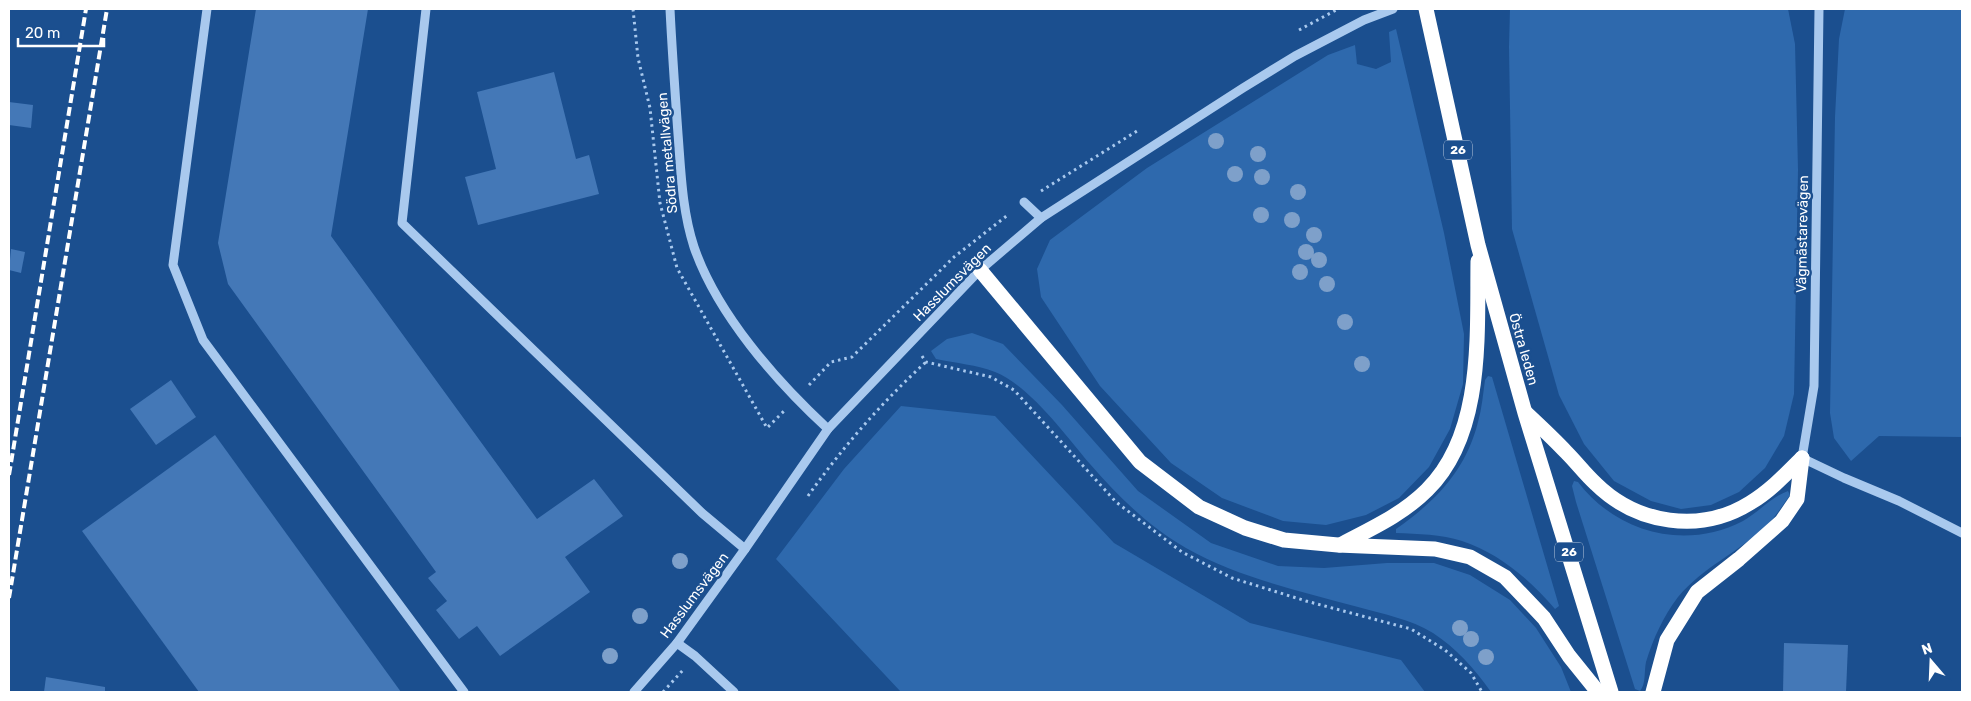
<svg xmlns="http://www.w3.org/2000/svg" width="1971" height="701" font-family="Rubik,sans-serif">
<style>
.green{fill:#2e69ad}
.building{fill:#4478b7}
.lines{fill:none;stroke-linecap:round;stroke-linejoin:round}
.path{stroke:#a9c9ee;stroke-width:3;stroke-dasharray:2.5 4;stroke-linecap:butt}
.minor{stroke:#a9c9ee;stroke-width:9}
.highway{stroke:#fff;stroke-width:15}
.rail{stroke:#fff;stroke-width:4;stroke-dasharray:9 4;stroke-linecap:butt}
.tree{fill:#7ea0ca}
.labels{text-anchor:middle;stroke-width:5;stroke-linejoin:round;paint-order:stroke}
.shield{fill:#1b4f8f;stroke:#bbcadd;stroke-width:1}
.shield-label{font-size:12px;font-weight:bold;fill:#fff}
.street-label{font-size:14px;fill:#fff;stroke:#1b4f8f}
</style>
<rect width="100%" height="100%" fill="#1b4f8f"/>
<g class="green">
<path d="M1510 9H1788L1795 44 1798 170 1794 394 1784 436 1765 468 1739 492 1711 505 1681 509 1651 501 1614 481 1584 444 1559 395 1512 229 1509 47Z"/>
<path d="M1845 9H1962V437L1879 436 1851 461 1834 438 1830 413 1835 117 1839 39Z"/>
<path d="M1396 29 1444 233 1464 334 1463 384 1450 429 1429 467 1399 498 1366 515 1326 525 1283 521 1222 498 1171 463 1100 386 1041 297 1037 269 1050 240 1147 168 1328 55 1355 45 1357 64 1376 69 1391 62 1389 32Z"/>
<path d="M972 333 1003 344 1062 405 1138 491 1211 543 1278 566 1324 568 1387 563H1434L1470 575 1510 600 1536 628 1561 667 1571 692H1491C1475 669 1456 648 1433 633 1411 619 1382 614 1358 607 1300 591 1239 578 1186 548 1148 526 1119 497 1090 464 1066 436 1030 386 995 372 977 365 956 363 936 359L931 351 947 339Z"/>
<path d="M1488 376 1492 377 1559 606 1555 609C1530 580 1499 553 1462 541 1441 534 1418 534 1396 533V529C1436 501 1466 470 1478 422 1482 408 1483 394 1485 380Z"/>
<path d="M901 406 995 416 1114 543 1250 623 1401 660 1425 692H901L776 559 844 469Z"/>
<path d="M1574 481 1578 482C1617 533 1685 551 1743 521 1759 512 1771 497 1788 491L1790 495C1782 506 1774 519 1764 528 1737 553 1703 567 1678 597 1663 617 1653 639 1646 662 1644 672 1646 684 1640 691L1635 689 1576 502 1572 486Z"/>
</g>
<g class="building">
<path d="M256 9H368L331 236 537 519 594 479 623 516 565 557 590 592 500 656 477 626 459 639 436 610 447 601 428 578 436 572 228 284 218 243Z"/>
<path d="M554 72 576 159 589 155 599 194 478 225 465 177 496 169 477 92Z"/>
<path d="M9 102 33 105 31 128 9 125Z"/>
<path d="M11 249 25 252 21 273 9 270Z"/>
<path d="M171 380 196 417 156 445 130 409Z"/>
<path d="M215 435 401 692H199L82 531Z"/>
<path d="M1784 643 1848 645 1846 692H1783Z"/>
<path d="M46 677 105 687V692H44Z"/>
</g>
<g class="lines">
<g class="path">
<path d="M633 9 638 58 650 108 660 203 677 268 767 428 784 411"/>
<path d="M1299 30 1338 9"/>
<path d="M1041 191 1137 131"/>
<path d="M922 356 926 362 991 377 1014 390 1116 502 1182 552 1232 578 1306 601 1411 629 1445 650 1471 673 1482 692"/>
<path d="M809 385 831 362 852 357 954 257 1009 214"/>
<path d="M808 496C842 448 882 402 926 362"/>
<path d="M663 692 683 670"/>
</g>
<g class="minor">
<path d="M207 9 173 265 203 340 464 692"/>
<path d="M426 9 402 223 702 513 745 549"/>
<path d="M670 9C672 50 675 92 678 134 681 172 682 210 694 247 717 314 776 381 828 429"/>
<path d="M1819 9 1814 386 1802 458 1844 478 1899 501 1962 533"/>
<path d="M1024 202 1041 218"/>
<path d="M677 643 695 656 734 692"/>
<path d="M634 692 677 643 745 549 828 429 980 270 1041 218 1243 88 1295 56 1364 20 1393 9"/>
</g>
<g class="highway">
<path d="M1426 9 1478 245 1525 413 1611 692"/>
<path d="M980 270 1140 462 1199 507 1245 528 1284 540 1338 545 1435 549 1470 557 1505 577 1544 618 1569 656 1598 692"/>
<path d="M1526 413C1540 426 1554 439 1567 453 1577 463 1585 474 1596 484 1637 524 1700 534 1750 503 1770 491 1786 474 1802 458"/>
<path d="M1340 545C1370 529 1402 515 1427 490 1484 434 1477 335 1478 261"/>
<path d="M1653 692 1667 640 1697 592 1739 559 1782 521 1797 499 1802 458"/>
</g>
<g class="rail">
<path d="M9 475 86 9"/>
<path d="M9 598 107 9"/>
</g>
</g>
<g class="tree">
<circle cx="1216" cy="141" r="8"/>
<circle cx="1258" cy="154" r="8"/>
<circle cx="1235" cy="174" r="8"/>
<circle cx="1262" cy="177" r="8"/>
<circle cx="1298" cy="192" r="8"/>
<circle cx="1261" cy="215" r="8"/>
<circle cx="1292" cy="220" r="8"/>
<circle cx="1314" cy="235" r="8"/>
<circle cx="1306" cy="252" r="8"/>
<circle cx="1319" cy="260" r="8"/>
<circle cx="1300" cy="272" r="8"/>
<circle cx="1327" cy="284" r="8"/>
<circle cx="1345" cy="322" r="8"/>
<circle cx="1362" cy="364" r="8"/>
<circle cx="680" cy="561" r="8"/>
<circle cx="640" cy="616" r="8"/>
<circle cx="1460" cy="628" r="8"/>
<circle cx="1471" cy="639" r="8"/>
<circle cx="610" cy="656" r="8"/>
<circle cx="1486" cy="657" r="8"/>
</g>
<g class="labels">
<g class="shield">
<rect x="1444" y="140.5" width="28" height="19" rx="4"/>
<rect x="1555" y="542.5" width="28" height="19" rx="4"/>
</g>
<g class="shield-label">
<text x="1458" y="154">26</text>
<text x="1569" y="556">26</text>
</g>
<g class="street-label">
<text transform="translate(667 153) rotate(-95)" y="5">Södra metallvägen</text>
<text transform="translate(1802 234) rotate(-89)" y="5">Vägmästarevägen</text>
<text transform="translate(952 282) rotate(-45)" y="5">Hasslumsvägen</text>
<text transform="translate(1524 349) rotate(74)" y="5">Östra leden</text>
<text transform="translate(694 595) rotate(-53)" y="5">Hasslumsvägen</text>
</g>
</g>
<rect width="1971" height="701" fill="none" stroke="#ffffff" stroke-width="20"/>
<g transform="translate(1931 661) rotate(341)" stroke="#1b4f8f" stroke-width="4" paint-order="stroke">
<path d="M0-4L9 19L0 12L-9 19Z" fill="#ffffff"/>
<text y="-8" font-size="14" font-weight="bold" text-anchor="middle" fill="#ffffff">N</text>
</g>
<path d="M18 38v8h86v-8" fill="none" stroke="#ffffff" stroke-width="2.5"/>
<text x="25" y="38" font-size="15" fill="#ffffff" stroke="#1b4f8f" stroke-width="4" paint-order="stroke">20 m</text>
</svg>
